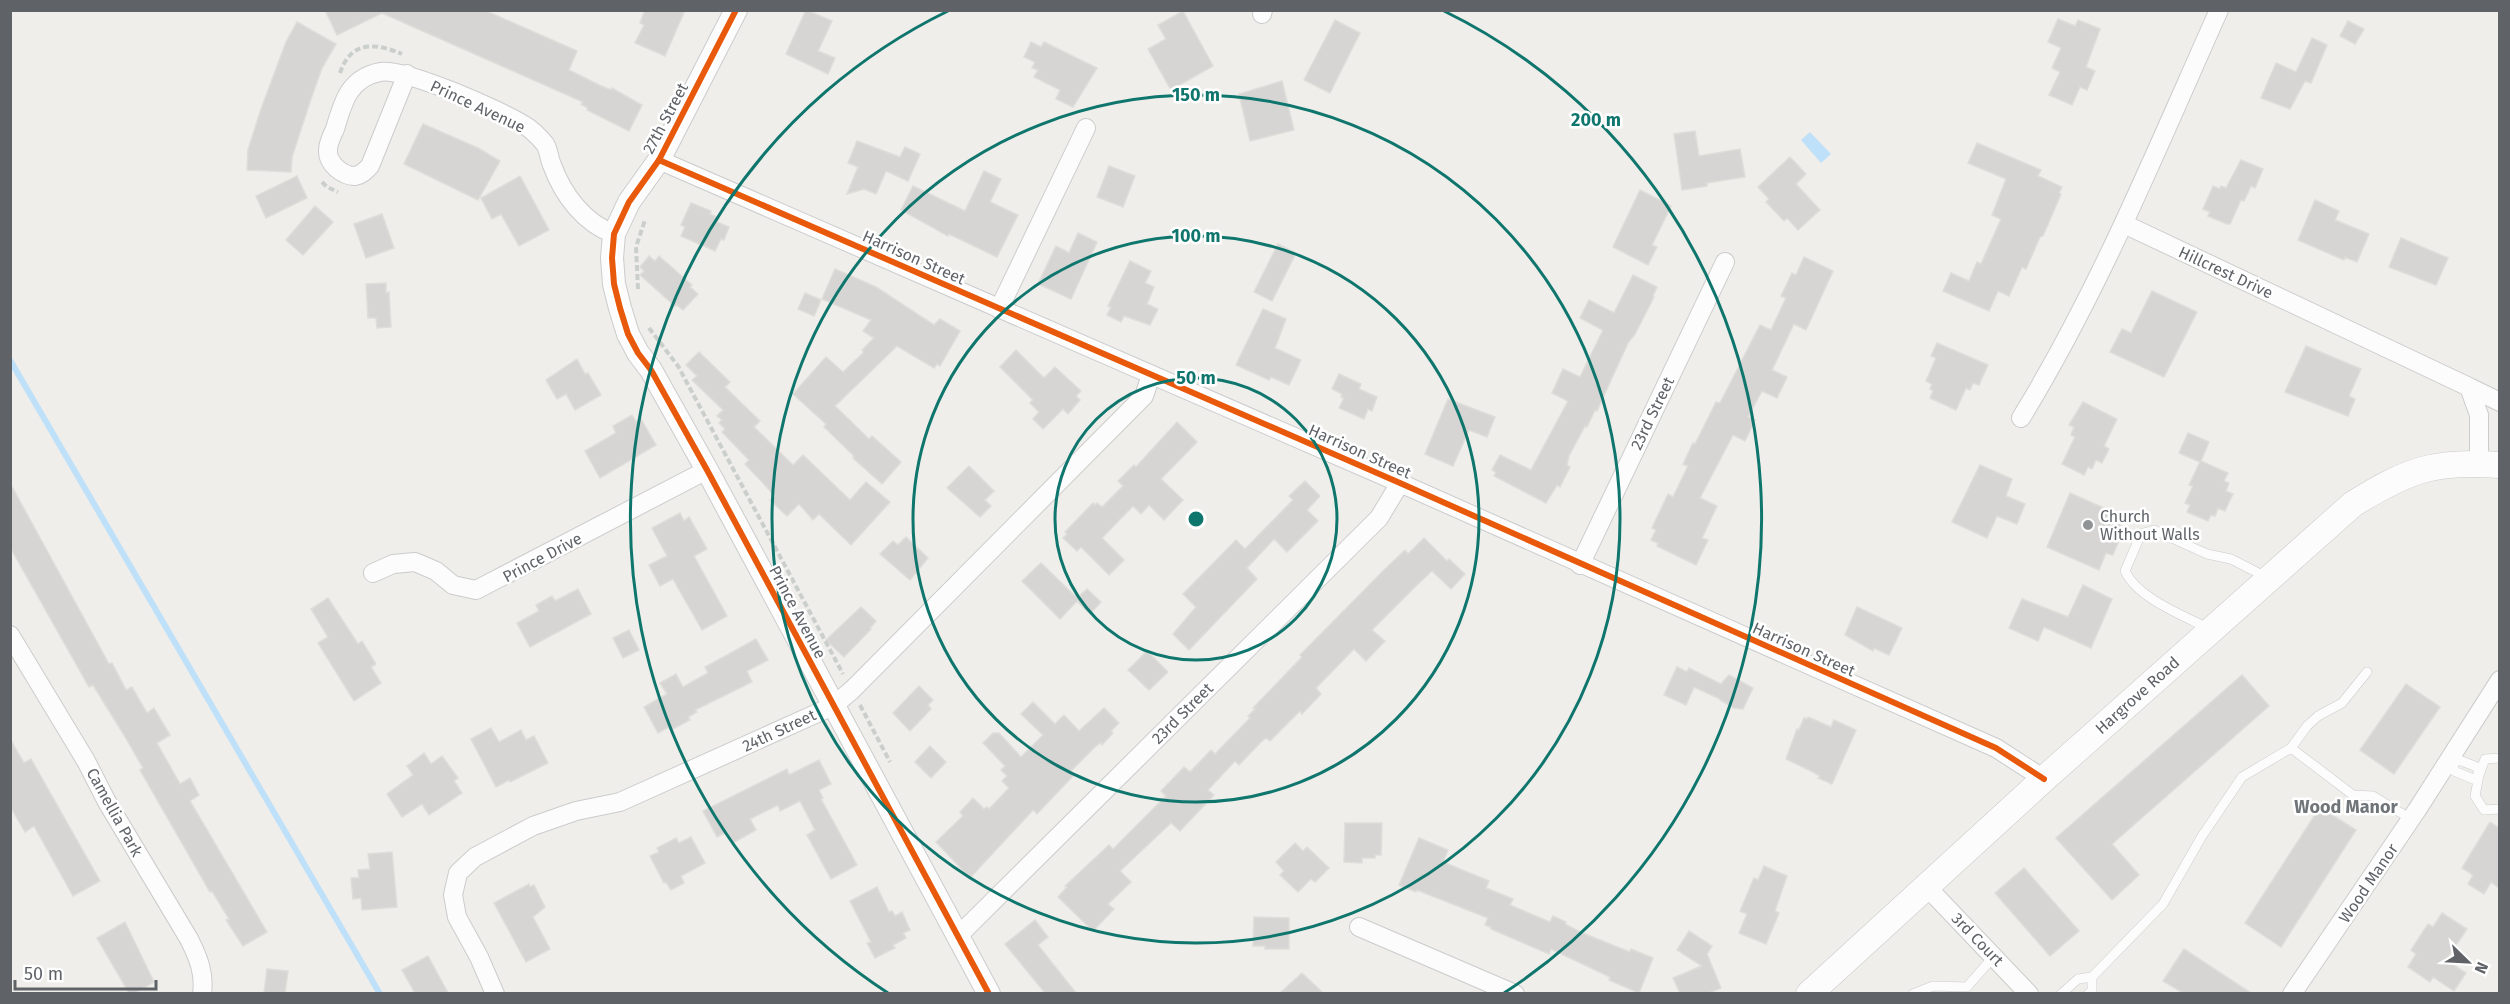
<svg xmlns="http://www.w3.org/2000/svg" width="2510" height="1004" font-family="'Fira Sans',sans-serif">
<style>
.water{fill:#bfe0f9}
.lines{fill:none;stroke-linecap:round;stroke-linejoin:round}
.stream{stroke:#bfe0f9;stroke-width:6}
.building{fill:#d6d5d3;stroke:#deddd9;stroke-width:1.5}
.service-casing{stroke:#cbcccc;stroke-width:10}
.minor-casing{stroke:#cbcccc;stroke-width:20}
.tertiary-casing{stroke:#cbcccc;stroke-width:24}
.secondary-casing{stroke:#cacacb;stroke-width:27}
.path{stroke:#cacfcc;stroke-width:4;stroke-dasharray:6 3;stroke-linecap:butt}
.service{stroke:#fdfcfc;stroke-width:9}
.minor{stroke:#fdfcfc;stroke-width:18}
.tertiary{stroke:#fdfcfc;stroke-width:22}
.secondary{stroke:#fdfcfc;stroke-width:26}
.cycleway-casing{stroke:#fff;stroke-width:10}
.cycleway{stroke:#e8590c;stroke-width:6}
.ring{fill:none;stroke:#0f766e;stroke-width:3}
.poi-dot{fill:#919496;stroke:#fff;stroke-width:2}
.labels{text-anchor:middle;stroke-width:5;stroke-linejoin:round;paint-order:stroke}
.street-label{font-size:16px;fill:#5f6368;stroke:#fff}
.poi-label{font-size:16px;fill:#5f6368;stroke:#fff;text-anchor:start}
.neighbourhood-label{font-size:18px;font-weight:bold;fill:#70757a;stroke:#fff}
.centre{fill:#0f766e;stroke:#fff;stroke-width:3}
.ring-label{font-size:18px;text-anchor:middle;font-weight:bold;fill:#0f766e;stroke:#fff;stroke-width:5;stroke-linejoin:round;paint-order:stroke}
</style>
<rect width="100%" height="100%" fill="#efeeea"/>
<path class="water" d="M1810 132 1831 154 1821 163 1801 140Z"/>
<g class="lines">
<path class="stream" d="M10 360 380 994"/>
</g>
<g class="building">
<path d="M325 10H484L577 51 569 70 599 85 611 90 612 88 642 105 629 131 587 110 588 108 581 104 583 102 382 13 337 35Z"/>
<path d="M645 10H685L665 56 635 43 644 25 640 23Z"/>
<path d="M806 10 832 21 818 51 835 58 828 74 786 54Z"/>
<path d="M1183 11 1213 66 1171 90 1148 49 1166 39 1158 25Z"/>
<path d="M2058 19 2075 26 2078 20 2100 29 2086 67 2095 71 2087 90 2080 87 2072 105 2049 95 2060 72 2052 68 2061 48 2048 42Z"/>
<path d="M1335 20 1360 33 1330 93 1304 80Z"/>
<path d="M2348 21 2364 29 2355 44 2340 36Z"/>
<path d="M297 22 336 44 322 68 312 96 292 157 291 172 247 170 248 150 261 109 286 42Z"/>
<path d="M2312 38 2327 45 2311 83 2305 81 2290 109 2261 98 2276 63 2296 72Z"/>
<path d="M1031 42 1041 47 1044 42 1097 68 1073 107 1056 99 1060 90 1034 77 1038 70 1032 68 1035 62 1024 57Z"/>
<path d="M1282 81 1294 130 1250 141 1239 94Z"/>
<path d="M423 124 478 148 500 161 478 200 404 164Z"/>
<path d="M1695 131 1699 156 1740 149 1745 177 1707 183V186L1682 190 1674 134Z"/>
<path d="M857 141 900 157 905 147 920 154 908 181 886 171 876 194 864 189 847 194 858 167 848 163Z"/>
<path d="M1977 143 2041 170 2038 176 2062 187 2059 193 2061 194 2043 236 2040 237 2026 269 2022 267 2009 296 1998 291 1989 311 1943 291 1951 273 1969 281 1977 262 1981 264 2001 219 1992 215 2006 179 1968 163Z"/>
<path d="M1790 157 1806 174 1796 184 1820 210 1798 230 1787 218 1784 221 1766 202 1769 199 1758 187Z"/>
<path d="M2241 160 2263 169 2255 188 2251 186 2244 201 2241 200 2230 224H2227L2208 216 2210 212 2203 209 2213 186 2220 189 2221 186 2226 188Z"/>
<path d="M1109 166 1135 176 1123 207 1097 197Z"/>
<path d="M984 171 1001 179 990 202 1018 215 997 257 949 234 948 236 901 210 913 186 965 211Z"/>
<path d="M297 176 307 198 266 218 256 196Z"/>
<path d="M520 176 549 230 519 246 501 214 492 219 481 198Z"/>
<path d="M1640 190 1671 206 1652 245 1657 247 1648 265 1613 247Z"/>
<path d="M2315 200 2339 211 2335 220 2369 234 2357 262 2345 257 2344 260 2298 240Z"/>
<path d="M691 203 711 211 710 214 719 218 717 222 729 227 724 240 721 239 715 251 681 236 685 227 681 225Z"/>
<path d="M315 206 333 222 303 255 286 240Z"/>
<path d="M382 214 394 248 366 258 354 224Z"/>
<path d="M1078 233 1097 242 1071 299 1038 284 1056 246 1069 253Z"/>
<path d="M2401 238 2448 258 2436 285 2389 267Z"/>
<path d="M1278 244 1296 253 1272 301 1254 292Z"/>
<path d="M649 256 655 261 659 256 692 285 690 287 698 294 683 310 677 305 675 306 640 275 644 271 640 267Z"/>
<path d="M1804 257 1833 271 1806 330 1794 324 1772 370 1787 377 1777 398 1762 391 1748 417 1755 420 1745 441 1733 435 1700 498 1717 506 1702 538 1708 540 1696 565 1657 546 1658 543 1651 540 1656 530 1652 528 1668 494 1673 497 1688 466 1683 464 1693 443 1695 444 1716 402 1720 403 1760 325 1771 330 1786 298 1781 296 1792 273 1796 275Z"/>
<path d="M1130 261 1151 271 1145 283 1154 287 1147 304 1158 309 1150 325 1124 316 1121 322 1107 315 1111 307 1108 306Z"/>
<path d="M835 269 876 287 934 325 940 319 960 331 940 366 937 364 934 368 897 346 835 406 869 439 872 436 901 462 882 484 853 458 854 456 824 427 826 424 793 394 826 357 843 372 864 352 862 350 874 338 863 331 871 320 822 299Z"/>
<path d="M1633 275 1657 287 1653 296 1654 297 1635 334 1628 343 1597 411 1595 410 1587 427 1585 426 1569 456 1567 465 1570 467 1560 487 1557 485 1546 503 1494 476 1496 472 1492 470 1500 455 1531 470 1568 401 1552 393 1563 369 1580 377 1603 330 1580 318 1589 300 1614 313Z"/>
<path d="M386 283V293L389 292 391 327 377 328 376 318H368L366 284Z"/>
<path d="M2152 291 2197 312 2164 377 2110 352 2122 329 2131 333Z"/>
<path d="M805 293 821 300 814 316 798 309Z"/>
<path d="M1263 309 1286 319 1275 348 1301 360 1289 385 1271 377 1269 380 1236 365Z"/>
<path d="M1937 343 1988 365 1979 385 1973 383 1970 390 1966 388 1956 410 1930 398 1933 391 1930 389 1932 384 1926 381 1936 358 1931 356Z"/>
<path d="M2306 346 2361 369 2349 396 2355 399 2348 416 2285 392Z"/>
<path d="M1016 350 1044 378 1055 367 1081 391 1076 396 1080 400 1068 414 1063 409 1043 429 1033 419 1039 412 1030 403 1033 400 1000 367Z"/>
<path d="M699 352 730 382 725 387 760 421 754 427 793 465 803 455 850 500 866 482 890 502 851 545 819 514 813 520 799 504 787 516 770 500 775 496 745 464 749 460 722 432 725 429 719 423 722 420 717 416 723 410 692 380 697 376 686 365Z"/>
<path d="M577 359 585 374 588 373 601 395 575 410 566 394 557 399 546 380Z"/>
<path d="M1339 374 1361 384 1359 389 1377 397 1372 411 1368 409 1364 419 1339 408 1344 398 1341 397 1342 394 1332 389Z"/>
<path d="M1448 399 1495 417 1487 437 1469 430 1453 466 1425 454Z"/>
<path d="M2083 402 2117 419 2104 446 2109 449 2102 463 2096 460 2092 469 2088 467 2084 475 2062 464 2075 437 2071 435 2074 427 2069 425Z"/>
<path d="M632 415 636 422 641 419 656 445 600 478 585 451 616 433 613 426Z"/>
<path d="M1177 422 1197 442 1161 479 1183 500 1164 520 1149 505 1141 514 1133 506 1102 538 1124 560 1109 575 1081 547 1077 551 1063 538 1067 534 1065 532 1093 503 1095 505 1097 503 1102 507 1123 486 1118 481 1134 465 1136 467Z"/>
<path d="M2188 433 2209 442 2201 461 2228 473 2224 481 2229 483 2226 491 2233 494 2225 511 2218 508 2215 516 2211 515 2208 521 2187 512 2190 505 2185 503 2193 486 2189 485 2200 462 2179 453Z"/>
<path d="M1980 465 2012 479 2006 496 2025 504 2017 524 1997 516 1987 538 1952 522Z"/>
<path d="M969 466 994 491 985 500 991 506 980 517 947 488Z"/>
<path d="M1305 481 1320 496 1307 510 1318 521 1287 552 1274 539 1247 568 1257 579 1189 650 1173 634 1196 607 1183 594 1236 540 1245 549 1293 500 1289 496Z"/>
<path d="M10 483 109 664 112 663 126 690 132 687 147 713 154 708 170 735 157 743 180 784 190 778 199 795 190 801 267 932 243 946 226 920 229 919 212 891 210 892 140 770 143 768 124 735 93 685 89 687 10 547Z"/>
<path d="M2070 493 2124 517 2117 533 2121 535 2113 555 2106 553 2099 570 2047 547Z"/>
<path d="M680 513 684 521 689 517 707 549 694 556 727 616 702 630 673 579 660 586 649 565 667 556 652 528Z"/>
<path d="M906 537 928 558 910 580 880 554 893 541 898 545Z"/>
<path d="M1424 538 1447 561 1449 559 1465 574 1451 589 1432 571 1418 584 1372 630 1385 641 1366 661 1354 649 1316 688 1321 694 1302 714 1300 711 1270 741 1266 738 1261 742 1239 765 1235 761 1208 790 1214 795 1180 831 1171 823 1120 871 1131 882 1108 904 1114 909 1093 931 1058 897 1067 887 1065 886 1109 845 1113 849 1166 796 1161 791 1184 767 1190 772 1211 750 1215 754 1250 718 1248 716 1255 709 1253 708 1302 657 1300 655 1384 570 1405 550 1408 554Z"/>
<path d="M1041 563 1077 598 1087 589 1101 602 1090 614 1077 601 1060 619 1022 581Z"/>
<path d="M2083 585 2112 599 2091 648 2044 627 2038 641 2009 628 2022 599 2068 617Z"/>
<path d="M578 589 591 614 530 647 517 623 539 611 536 605 552 596 555 601Z"/>
<path d="M328 598 358 644 362 641 376 664 371 667 381 683 354 701 318 643 328 637 311 609Z"/>
<path d="M861 607 876 621 870 628 871 629 844 657 826 640Z"/>
<path d="M1857 607 1902 628 1889 655 1874 648 1873 651 1845 635Z"/>
<path d="M629 630 639 650 623 658 613 638Z"/>
<path d="M756 639 768 660 747 671 752 682 695 710 697 712 688 717 690 720 671 730 669 727 658 733 644 707 667 694 660 683 676 674 683 687 708 673 705 667Z"/>
<path d="M1147 651 1168 672 1149 690 1128 670Z"/>
<path d="M1677 667 1687 672 1689 668 1721 684 1729 675 1753 688 1743 709 1734 708 1720 700V699L1694 687 1686 705 1664 695Z"/>
<path d="M2242 675 2269 706 2112 844 2139 875 2112 900 2056 838Z"/>
<path d="M2406 684 2440 707 2394 774 2360 750Z"/>
<path d="M919 686 933 700 928 705 931 709 910 731 893 713Z"/>
<path d="M1033 702 1055 724 1064 715 1079 731 1104 708 1119 723 1111 731 1113 733 1102 745 1100 743 1094 748 1071 771 1074 775 1037 814 1033 810 970 878 936 842 963 816 960 812 973 798 984 809 987 807 989 809 1009 788 1002 781 1007 776 1001 770 1005 766 983 743 993 733H999L1021 757 1043 735 1021 714Z"/>
<path d="M1808 717 1831 727 1834 720 1856 730 1832 784 1818 778 1820 776 1811 771 1786 759 1797 729 1799 730 1804 718 1807 719Z"/>
<path d="M491 728 499 742 521 730 526 740 534 736 548 763 510 782 509 780 496 787 471 739Z"/>
<path d="M10 739 24 763 31 759 100 881 73 896 34 826 25 832 10 806Z"/>
<path d="M930 746 946 762 931 778 915 762Z"/>
<path d="M424 753 431 764 442 756 458 778 454 781 462 793 429 815 422 804 402 817 387 794 413 775 407 766Z"/>
<path d="M819 760 831 784 819 790 823 798 821 799 857 865 831 879 807 835 815 830 800 801 780 811 778 805 750 819 756 830 733 843 727 832 717 837 703 811 787 769 789 775Z"/>
<path d="M2320 807 2356 830 2281 947 2245 923Z"/>
<path d="M2490 822 2499 828V888L2491 882 2484 894 2468 884 2473 875 2462 868Z"/>
<path d="M1345 823H1382L1381 855H1375V858H1362V863L1344 862Z"/>
<path d="M691 837 705 863 681 876 684 883 671 890 666 882 664 883 650 856 659 852 657 848 676 838 679 843Z"/>
<path d="M1419 838 1448 850 1443 862 1489 881 1486 888 1513 899 1510 905 1550 922 1553 916 1566 922 1565 924 1580 932 1630 952 1631 949 1653 958 1639 993 1609 980 1610 977 1551 949 1549 954 1491 929V927L1485 925 1488 918 1417 890 1416 892 1399 885Z"/>
<path d="M1295 843 1303 851 1307 847 1329 868 1315 882 1311 879 1298 892 1280 875 1284 871 1276 862Z"/>
<path d="M392 852 397 907 362 910 361 898 353 899 351 878H359L358 870 370 869 368 854Z"/>
<path d="M1764 866 1787 876 1775 911 1779 913 1766 944 1739 933 1747 914 1740 911 1754 878 1758 880Z"/>
<path d="M2024 868 2079 931 2050 956 1995 893Z"/>
<path d="M529 884 530 887 534 885 545 907 533 917 550 949 526 962 494 903Z"/>
<path d="M877 887 889 912 892 911 895 916 902 912 910 930 903 933 906 938 893 945 895 948 875 958 867 943 871 942 850 901Z"/>
<path d="M2442 913 2467 929 2446 960 2466 973 2454 991 2433 977 2430 982 2408 967 2416 954 2411 950 2428 924 2433 927Z"/>
<path d="M1254 917 1289 918V949H1265V946H1253Z"/>
<path d="M1035 920 1048 937 1038 945 1076 993H1045L1005 944Z"/>
<path d="M125 922 154 982 135 993H129L97 938Z"/>
<path d="M1689 931 1712 946 1707 954 1721 988 1709 993H1680L1673 978 1702 966 1677 950Z"/>
<path d="M2184 949 2251 993H2183L2163 981Z"/>
<path d="M428 956 448 993H415L402 970Z"/>
<path d="M267 969 288 971 285 993H264Z"/>
<path d="M1302 973 1323 993H1280Z"/>
</g>
<g class="lines">
<g class="service-casing">
<g id="service">
<path d="M2210 629C2184 616 2137 598 2125 571L2141 534 2154 530 2207 554 2231 559 2268 578"/>
<path d="M2291 748 2307 726 2318 716 2342 703 2367 672"/>
<path d="M2500 758 2485 759 2479 775 2475 796 2484 810 2500 809"/>
<path d="M2448 762 2453 764 2454 771 2473 779 2479 775 2477 767 2459 760 2453 764"/>
<path d="M1913 994 1933 986 1967 987 1994 956"/>
<path d="M2061 994 2078 979 2092 977 2163 904 2202 836 2242 777 2291 748 2353 795 2373 796 2411 819"/>
<path d="M2088 994 2092 991V977"/>
</g>
</g>
<g class="minor-casing">
<g id="minor">
<path d="M1262 14 1263 10"/>
<path d="M407 74 370 166C366 170 362 175 355 176 343 176 327 164 328 150 328 143 332 135 335 129 343 102 349 78 380 72 403 67 502 111 524 125 531 129 540 138 545 144 549 150 549 159 552 165 563 195 584 223 614 234"/>
<path d="M659 160 1400 483 1996 748 2044 779"/>
<path d="M2124 224 2469 387 2479 415V464"/>
<path d="M999 309 1086 128"/>
<path d="M2469 387 2500 402"/>
<path d="M2021 418C2100 289 2157 148 2219 10"/>
<path d="M1580 565 1725 262"/>
<path d="M373 573 393 564 415 562 436 571 453 585 476 590 707 470"/>
<path d="M10 635 86 761 107 802 189 939C198 957 205 973 202 994"/>
<path d="M1926 886 2029 994"/>
<path d="M1359 927 1515 994"/>
<path d="M957 937 1379 518 1400 483"/>
<path d="M495 994 479 957 457 917 453 895 458 873 475 857 533 826 576 811 620 802 833 706 852 690 1144 396 1151 375"/>
<path d="M2292 994 2417 810 2500 680"/>
</g>
</g>
<g class="tertiary-casing">
<path id="tertiary" d="M736 10 659 160 629 202 614 234 612 258 614 284 620 308 628 334 638 353 651 370 707 470 989 994"/>
</g>
<g class="secondary-casing">
<path id="secondary" d="M1809 994 2044 779 2353 504C2408 470 2434 460 2500 465"/>
</g>
<g class="path">
<path d="M340 73C351 40 376 43 402 54"/>
<path d="M322 182 327 187 338 192"/>
<path d="M638 289 636 247 645 220"/>
<path d="M649 328 678 366 843 674"/>
<path d="M860 705 890 762"/>
</g>
<use href="#service" class="service"/>
<use href="#minor" class="minor"/>
<use href="#tertiary" class="tertiary"/>
<use href="#secondary" class="secondary"/>
<g class="cycleway-casing">
<g id="cycleway">
<path d="M736 10 659 160 629 202 614 234 612 258 614 284 620 308 628 334 638 353 651 370 707 470 989 994"/>
<path d="M659 160 1400 483 1996 748 2044 779"/>
</g>
</g>
<use href="#cycleway" class="cycleway"/>
</g>
<g class="ring">
<circle cx="1196" cy="519" r="141"/>
<circle cx="1196" cy="519" r="283"/>
<circle cx="1196" cy="519" r="424"/>
<path d="M888 993A565 565 0 0 1 948 11M1444 11A565 565 0 0 1 1504 993"/>
</g>
<circle class="poi-dot" cx="2088" cy="525" r="6"/>
<g class="labels">
<g class="street-label">
<text transform="translate(478 106) rotate(25)" y="6">Prince Avenue</text>
<text transform="translate(665 118) rotate(-62)" y="6">27th Street</text>
<text transform="translate(914 257) rotate(24)" y="6">Harrison Street</text>
<text transform="translate(2226 272) rotate(25)" y="6">Hillcrest Drive</text>
<text transform="translate(1652 413) rotate(-64)" y="6">23rd Street</text>
<text transform="translate(1360 451) rotate(24)" y="6">Harrison Street</text>
<text transform="translate(542 557) rotate(-28)" y="6">Prince Drive</text>
<text transform="translate(798 612) rotate(62)" y="6">Prince Avenue</text>
<text transform="translate(1804 649) rotate(24)" y="6">Harrison Street</text>
<text transform="translate(2137 695) rotate(-42)" y="6">Hargrove Road</text>
<text transform="translate(1182 713) rotate(-45)" y="6">23rd Street</text>
<text transform="translate(779 730) rotate(-25)" y="6">24th Street</text>
<text transform="translate(115 812) rotate(61)" y="6">Camellia Park</text>
<text transform="translate(2368 883) rotate(-56)" y="6">Wood Manor</text>
<text transform="translate(1978 939) rotate(46)" y="6">3rd Court</text>
</g>
<g class="poi-label">
<text x="2100" y="522">Church<tspan x="2100" dy="18">Without Walls</tspan></text>
</g>
<g class="neighbourhood-label">
<text x="2346" y="813">Wood Manor</text>
</g>
</g>
<circle cx="1196" cy="519" r="9" class="centre"/>
<g class="ring-label">
<text x="1196" y="101">150 m</text>
<text x="1596" y="126">200 m</text>
<text x="1196" y="242">100 m</text>
<text x="1196" y="384">50 m</text>
</g>
<rect width="2510" height="1004" fill="none" stroke="#5f6368" stroke-width="24"/>
<g transform="translate(2468 962) rotate(114)" stroke="#ffffff" stroke-width="4.5" paint-order="stroke">
<path d="M0-4.5L10 22L0 15L-10 22Z" fill="#5f6368"/>
<text y="-9" font-size="16" font-weight="bold" text-anchor="middle" fill="#5f6368">N</text>
</g>
<path d="M15 980v9h141v-9" fill="none" stroke="#5f6368" stroke-width="3"/>
<text x="24" y="980" font-size="18" fill="#5f6368" stroke="#ffffff" stroke-width="4.5" paint-order="stroke">50 m</text>
</svg>
